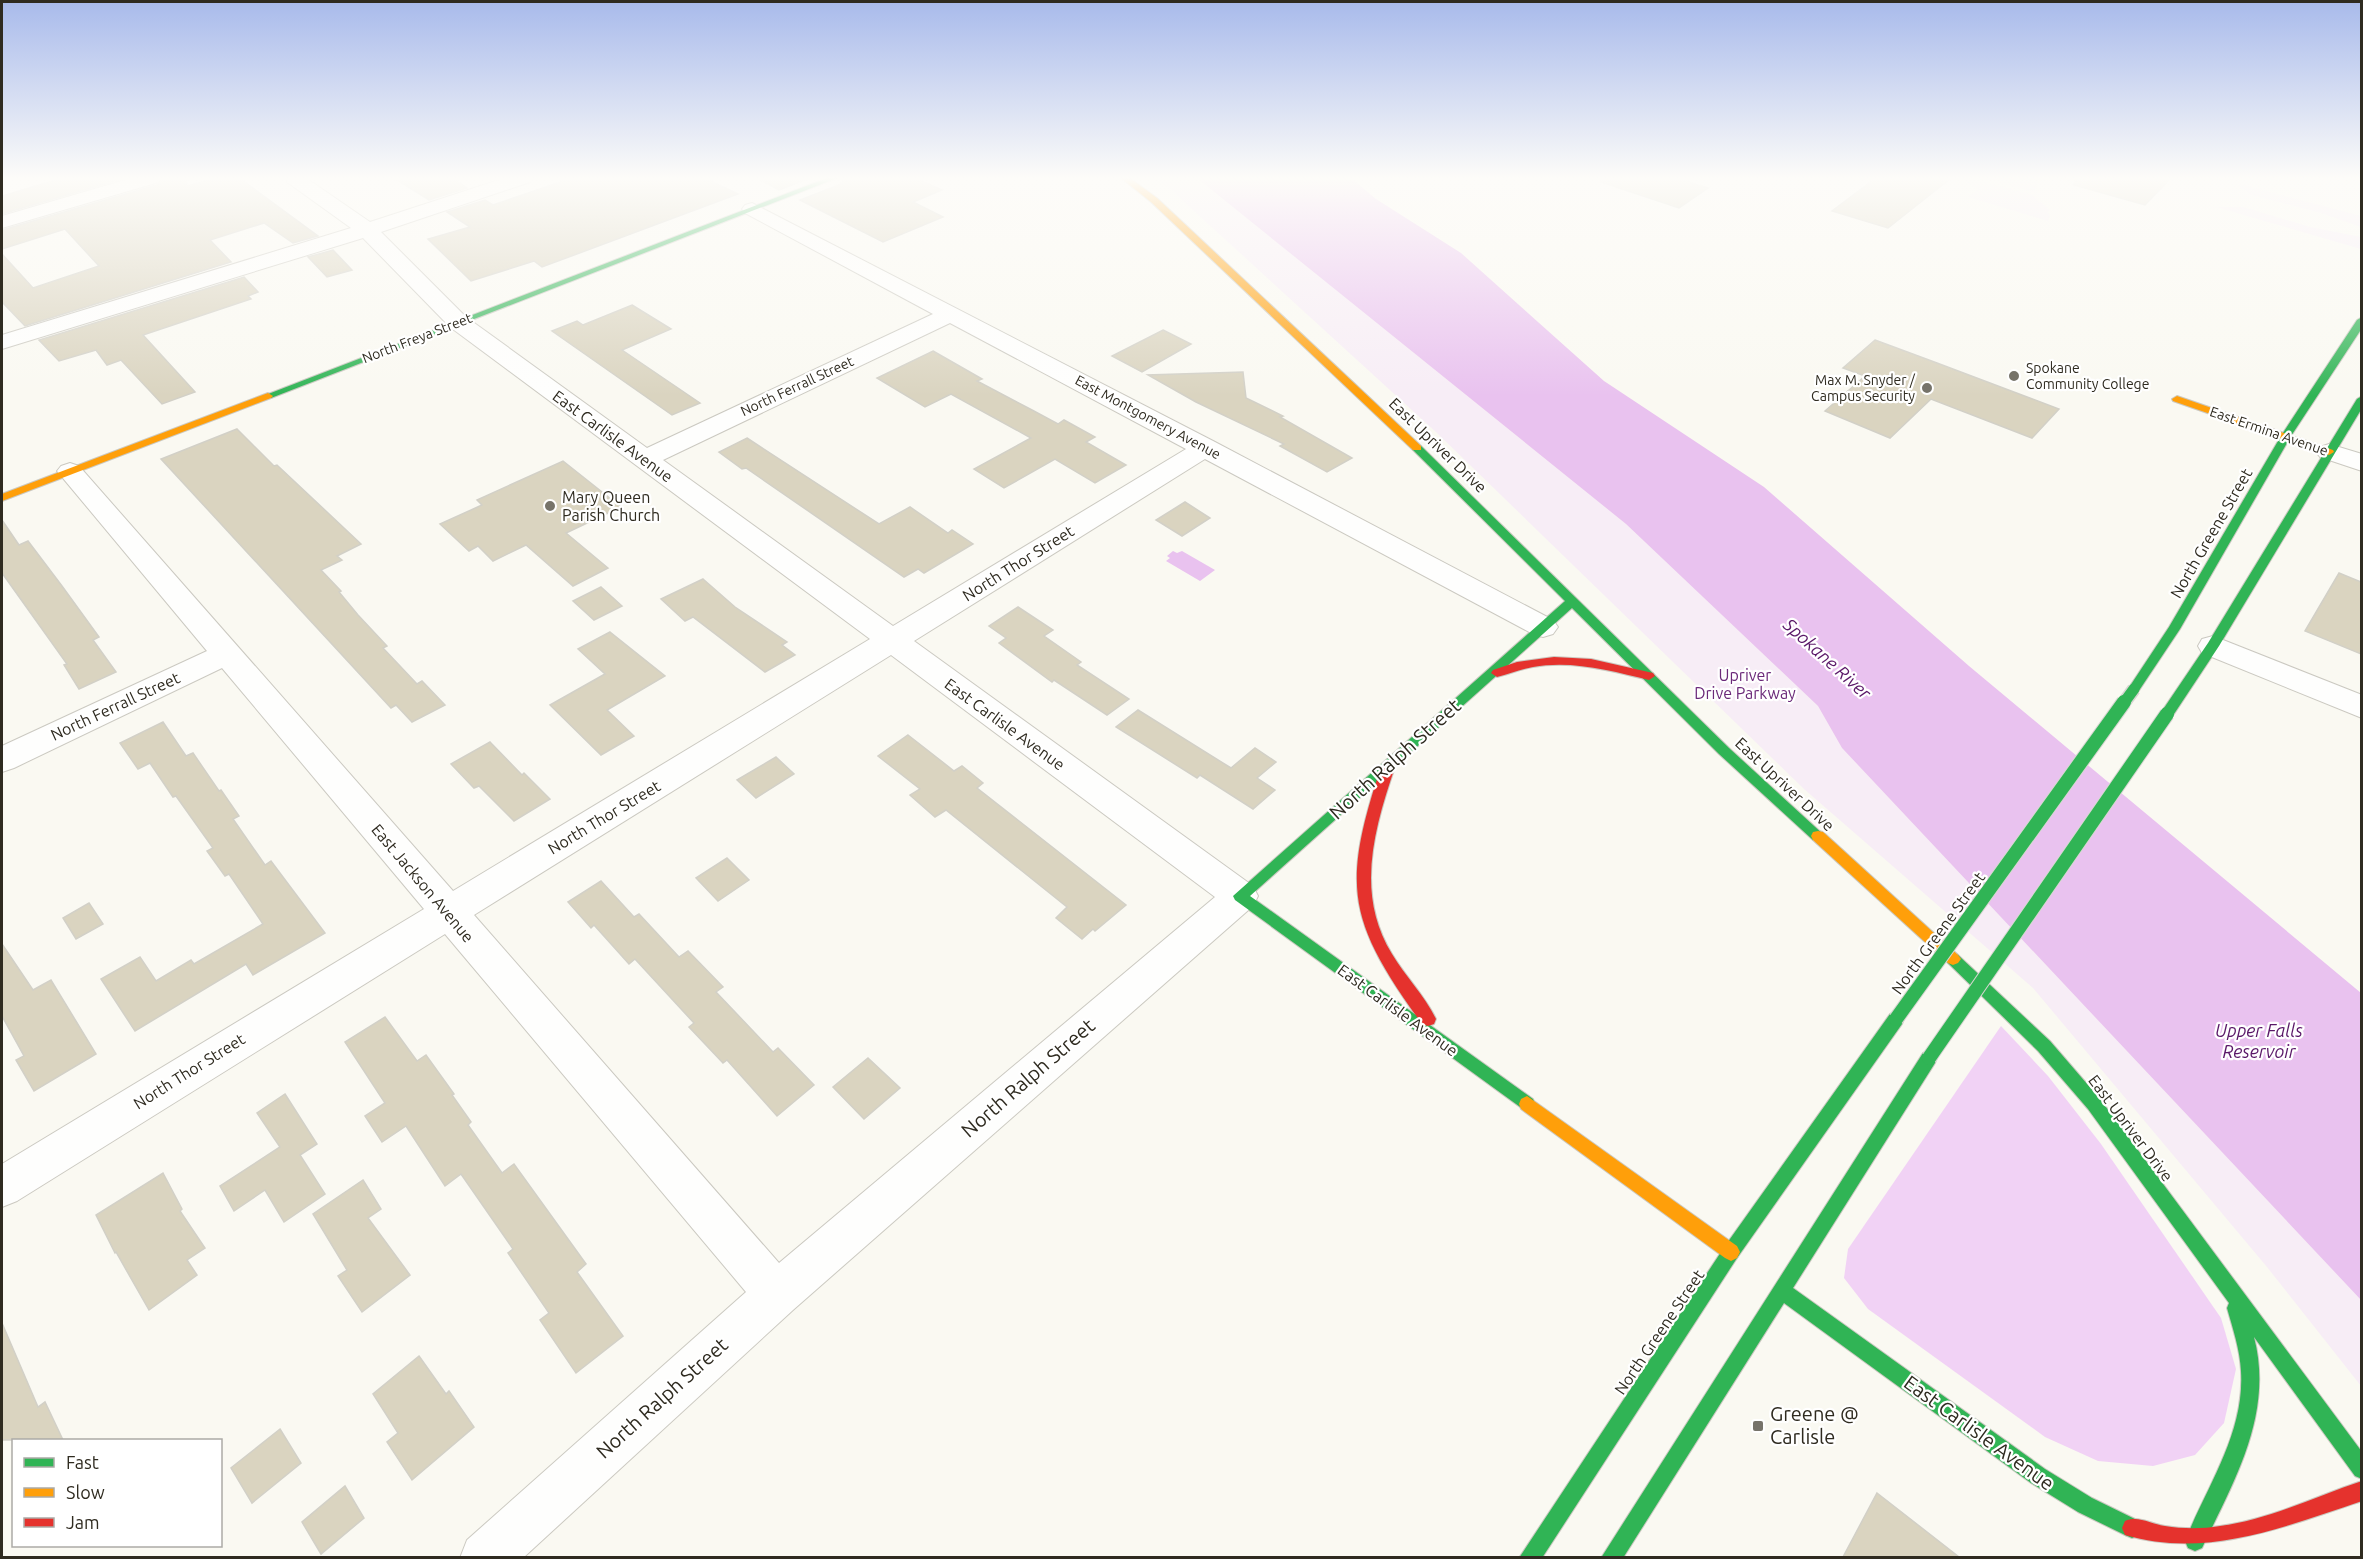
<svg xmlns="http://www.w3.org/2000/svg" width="2363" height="1559" font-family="Ubuntu,sans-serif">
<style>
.green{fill:#f7edf6}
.forest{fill:#f1d2f5}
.water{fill:#e9c2ef}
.building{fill:#dad4c0;stroke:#d2d0c7;stroke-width:1.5}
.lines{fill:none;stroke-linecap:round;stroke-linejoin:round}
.street-casing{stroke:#cbc9c1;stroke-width:2}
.fast-casing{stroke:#cbc9c1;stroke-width:2}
.slow-casing{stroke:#cbc9c1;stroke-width:2}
.jam-casing{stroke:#cbc9c1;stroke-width:2}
.street{fill:#fefefd;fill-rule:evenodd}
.fast{fill:#30b455;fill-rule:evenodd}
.slow{fill:#ff9f0a;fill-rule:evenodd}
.jam{fill:#e5322d;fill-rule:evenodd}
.fast-bridge-far1-casing{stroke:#d8d6d2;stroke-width:14;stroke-linecap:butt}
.fast-bridge-casing{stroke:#d8d6d2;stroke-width:16;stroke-linecap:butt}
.fast-bridge-far1{stroke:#30b455;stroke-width:11}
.fast-bridge{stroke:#30b455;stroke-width:14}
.poi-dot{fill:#76736a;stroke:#fff;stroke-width:2}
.labels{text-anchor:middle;stroke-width:4.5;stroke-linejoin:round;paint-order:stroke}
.far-street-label{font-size:14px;fill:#2f2b20;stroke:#fff}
.far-poi-label{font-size:14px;fill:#2f2b20;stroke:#fff;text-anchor:start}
.street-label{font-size:16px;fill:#2f2b20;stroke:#fff}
.poi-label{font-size:16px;fill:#2f2b20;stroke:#fff;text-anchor:start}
.park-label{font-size:16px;fill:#6b2979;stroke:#fff}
.water-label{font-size:18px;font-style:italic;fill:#5a1868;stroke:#fff}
.near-street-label{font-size:20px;fill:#2f2b20;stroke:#fff}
.near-poi-label{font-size:20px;fill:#2f2b20;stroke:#fff;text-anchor:start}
</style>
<rect width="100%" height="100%" fill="#faf9f2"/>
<g class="green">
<path d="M1154 178H1197L1626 524 1818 706 1842 748 2361 1300V1386L2267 1267 2033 988 1804 789 1437 433 1170 189Z"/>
<path d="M1971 178 2032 195 2050 210 2048 212 2050 216 2048 221 1968 197 1978 189 1966 182Z"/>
<path d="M1986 178H2038L2035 180 2038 183 2034 192Z"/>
<path d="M2237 185H2244L2361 216V227L2321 213 2252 195Z"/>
<path d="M2216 207H2243L2310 227 2361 237V249Z"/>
</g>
<path class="forest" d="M2001 1026 2048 1076 2101 1144 2221 1318 2236 1369 2224 1423 2195 1455 2153 1466 2098 1461 2045 1437 1868 1309 1844 1278 1848 1249Z"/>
<g class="water">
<path d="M1197 178H1351L1376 199 1461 253 1604 381 1764 487 1969 666 2361 993V1300L1842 748 1818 706 1626 524Z"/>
<path d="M1173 551 1177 553 1182 551 1215 570 1200 581 1166 561 1170 558 1167 556Z"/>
</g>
<g class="building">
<path d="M62 178H125L2 214V196Z"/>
<path d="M164 178H186L187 186 215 178H239L318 236 293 243 264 223 210 240 231 262 25 326 2 302V254L33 288 99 266 65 229 2 249V230L160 184Z"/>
<path d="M394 178H452L467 188 429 200Z"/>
<path d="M572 178H704L738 194 542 267 534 261 471 281 428 239 470 227 447 212 485 200 493 205Z"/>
<path d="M757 178H810L779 190Z"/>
<path d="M845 178H915L942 190 913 202 943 217 883 242 800 200 841 184Z"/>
<path d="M1601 178H1676L1708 188 1679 208 1601 182Z"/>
<path d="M1876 178H1951L1888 228 1832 211Z"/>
<path d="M2075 178H2171L2145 205 2074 185Z"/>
<path d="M333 250 352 270 327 277 308 257Z"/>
<path d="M244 277 258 292 248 296 251 299 143 335 195 392 162 404 121 360 107 365 96 350 59 361 39 340Z"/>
<path d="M632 305 671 329 622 350 700 403 672 415 552 331 577 321 583 325Z"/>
<path d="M1163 330 1191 344 1142 372 1112 356Z"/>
<path d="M1875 340 1937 363 2059 409 2032 438 1931 399 1890 438 1825 411 1865 376 1843 368Z"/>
<path d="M933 351 982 379 977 381 1032 410 1058 424 1064 420 1095 437 1086 442 1126 465 1095 483 1055 459 1004 488 974 469 1031 438 951 394 925 407 877 378Z"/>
<path d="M1243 372 1246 398 1283 416 1280 417 1352 458 1327 472 1280 446 1284 444 1196 402 1148 375Z"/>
<path d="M237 429 274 466 277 465 361 544 337 556 342 560 321 570 341 591 339 592 358 615 387 646 383 648 417 684 422 681 445 705 412 722 396 705 391 708 161 459Z"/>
<path d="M747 438 879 524 910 507 948 533 952 530 973 544 924 573 918 569 904 577 746 468 742 469 719 452Z"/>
<path d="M563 461 621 507 566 533 608 568 573 586 526 545 493 561 478 546 469 551 440 524 482 505 477 500Z"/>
<path d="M1185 502 1210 518 1182 536 1156 520Z"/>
<path d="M2 520 19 545 28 541 62 586 99 637 93 640 116 672 79 689 64 665 67 664 2 573Z"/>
<path d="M2339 573 2361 582V654L2305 631Z"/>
<path d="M703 579 735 607 787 642 782 645 795 655 765 672 693 617 685 621 661 599Z"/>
<path d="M601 587 622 606 594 620 573 601Z"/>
<path d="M1018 607 1053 630 1044 636 1081 662 1077 665 1129 699 1107 715 1054 680 1052 682 999 643 1006 638 989 626Z"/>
<path d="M610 632 665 676 607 710 634 736 601 755 550 705 605 674 578 649Z"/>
<path d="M1138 710 1231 768 1255 748 1276 762 1257 778 1275 790 1253 809 1200 775 1197 778 1116 727Z"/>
<path d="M163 722 186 756 193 753 219 791 221 790 239 816 233 819 265 865 271 861 325 933 253 975 246 964 135 1031 101 979 140 957 156 981 191 960 194 964 263 924 229 874 225 876 207 851 213 848 176 796 173 797 150 763 138 769 120 743Z"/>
<path d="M908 735 954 771 962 766 983 783 977 788 1126 905 1095 931 1093 929 1082 939 1056 918 1067 907 946 810 935 817 910 795 920 789 878 756Z"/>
<path d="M490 742 522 775 524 773 550 799 514 821 479 786 474 788 451 764Z"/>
<path d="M776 757 794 774 756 798 737 780Z"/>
<path d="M727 858 749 880 718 901 696 878Z"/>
<path d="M601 881 634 917 639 914 679 957 688 951 723 987 716 992 773 1052 778 1048 814 1085 777 1116 727 1060 723 1063 689 1027 694 1023 635 959 629 964 594 925 591 928 568 902Z"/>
<path d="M89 903 103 924 76 939 63 918Z"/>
<path d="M2 944 33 990 51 980 96 1054 34 1091 16 1060 24 1056 2 1016Z"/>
<path d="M385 1017 417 1061 426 1055 454 1094 452 1095 471 1122 468 1125 502 1173 514 1164 586 1264 577 1272 623 1336 576 1373 540 1320 549 1313 508 1253 513 1249 461 1174 445 1186 406 1126 382 1142 365 1116 385 1103 345 1042Z"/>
<path d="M868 1058 900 1088 864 1119 833 1087Z"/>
<path d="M285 1094 317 1144 300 1155 325 1194 284 1222 265 1190 234 1211 220 1186 280 1147 257 1113Z"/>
<path d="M163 1173 182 1209 180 1211 205 1248 187 1260 197 1275 149 1310 116 1252 115 1253 96 1215Z"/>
<path d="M363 1180 381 1209 368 1218 410 1275 362 1312 338 1276 347 1270 313 1214Z"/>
<path d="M2 1323 38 1407 45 1402 63 1440H2Z"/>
<path d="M419 1356 446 1394 449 1391 474 1427 412 1480 387 1442 398 1433 373 1394Z"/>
<path d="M280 1429 301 1463 252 1503 231 1468Z"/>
<path d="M345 1486 364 1518 321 1554 302 1522Z"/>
<path d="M1877 1493 1959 1557H1843Z"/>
</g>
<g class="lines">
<g class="street-casing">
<g id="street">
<path d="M132 178H162L159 182 2 228V216Z"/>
<path d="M285 178H306L370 222 505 178H532L530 182 381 232 466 317 647 448 933 314 745 213 742 209 745 205 752 203 1215 442 1553 620 1558 627 1553 634 1543 637 1533 634 1205 459 914 641 1253 886 1258 896 1253 906 793 1310 523 1558H460L467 1540 746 1292 445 934 17 1201 2 1207V1164L424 909 222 668 14 768 2 772V746L207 651 57 471 61 466 70 463 79 466 453 891 870 639 450 327 363 238 2 349V335L351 228 287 182ZM950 323 1186 449 893 626 663 460ZM891 655 1215 897 779 1263 474 915Z"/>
<path d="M2329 444 2362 454V471L2320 457 2316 452 2320 447Z"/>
<path d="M2213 636 2362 695V718L2202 653 2198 646 2202 639Z"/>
</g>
</g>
<g class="fast-casing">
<g id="fast">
<path d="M827 178H837L271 398 263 396Z"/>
<path d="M2362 317V328L2291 436 2180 629 2138 692H2130L2128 689 2169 627 2281 436 2357 320Z"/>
<path d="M2362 396V408L2219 646 2172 717H2162L2161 714 2162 711 2208 643 2357 399Z"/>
<path d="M1417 445 1421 446 1729 748 1825 836 1823 840H1813L1719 754 1572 608 1250 896 1533 1099 1535 1104 1533 1109 1527 1112 1235 900 1233 896 1565 601 1413 450 1412 448Z"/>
<path d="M1953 953 1958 955 2050 1041 2100 1099 2362 1452V1479L2355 1476 2254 1337C2274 1414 2234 1481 2202 1548L2195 1551 2188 1548 2185 1541C2207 1486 2245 1433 2241 1371 2240 1350 2233 1329 2227 1308L2229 1303 2088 1109 2038 1051 1948 963 1945 959 1948 955Z"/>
<path d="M1896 1012 1902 1014 1904 1019 1902 1024 1737 1258 1542 1558H1519L1725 1246 1890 1014Z"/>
<path d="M1929 1051 1935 1053 1937 1058 1935 1063 1793 1288 2045 1469 2092 1498 2139 1521 2142 1528 2139 1535 2132 1538 2125 1535 2078 1512 2031 1483 1784 1303 1623 1558H1601L1923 1053Z"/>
</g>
</g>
<g class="slow-casing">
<g id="slow">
<path d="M1121 178H1130L1157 198 1421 446V450H1413L1151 202Z"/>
<path d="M268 393 273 396 271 398 2 501V494Z"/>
<path d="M2177 396 2333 450 2334 452 2329 455 2325 454 2173 401 2172 399Z"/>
<path d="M1818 831 1823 832 1958 955 1961 959 1958 963 1953 965 1948 963 1813 840 1811 836 1813 832Z"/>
<path d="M1527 1096 1737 1246 1740 1252 1737 1258 1731 1261 1725 1258 1521 1109 1519 1104 1521 1099Z"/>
</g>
</g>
<g class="jam-casing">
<g id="jam">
<path d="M1554 657 1591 659 1653 673 1655 676 1649 680C1612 671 1572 660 1533 667 1521 669 1509 674 1497 677L1491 673 1493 670 1517 662Z"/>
<path d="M1388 762 1395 767C1374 829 1355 894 1392 954 1405 976 1425 996 1436 1019L1434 1024 1428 1026 1422 1024C1348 921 1341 888 1381 767Z"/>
<path d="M2362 1481V1501C2284 1527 2206 1559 2125 1535L2122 1528 2125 1521C2138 1515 2151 1524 2165 1526 2183 1529 2202 1529 2220 1526 2269 1520 2316 1496 2362 1481Z"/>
</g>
</g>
<use href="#street" class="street"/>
<use href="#fast" class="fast"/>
<use href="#slow" class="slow"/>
<use href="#jam" class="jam"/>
<g class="fast-bridge-far1-casing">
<path id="fast-bridge-far1" d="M2123 704 2134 689"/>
</g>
<g class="fast-bridge-casing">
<g id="fast-bridge">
<path d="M1896 1019 2124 702"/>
<path d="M1929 1058 2167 714"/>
</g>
</g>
<use href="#fast-bridge-far1" class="fast-bridge-far1"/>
<use href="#fast-bridge" class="fast-bridge"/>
</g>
<linearGradient id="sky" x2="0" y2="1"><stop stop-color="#a8baeb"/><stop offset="0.45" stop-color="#fdfcf9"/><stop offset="1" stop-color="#fdfcf9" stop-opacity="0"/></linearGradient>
<rect width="2363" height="396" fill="url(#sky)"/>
<g class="poi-dot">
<circle cx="2014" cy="376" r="6"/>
<circle cx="1927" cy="388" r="6"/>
<circle cx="550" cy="506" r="6"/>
<rect x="1752" y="1420" width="12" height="12" rx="3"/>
</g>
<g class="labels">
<g class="far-street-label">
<text transform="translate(417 338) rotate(-21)" y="5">North Freya Street</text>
<text transform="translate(797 386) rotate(-25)" y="5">North Ferrall Street</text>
<text transform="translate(1148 417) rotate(28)" y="5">East Montgomery Avenue</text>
<text transform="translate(2269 431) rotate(19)" y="5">East Ermina Avenue</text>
</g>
<g class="far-poi-label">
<text x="2026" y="373">Spokane<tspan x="2026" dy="16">Community College</tspan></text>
<text x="1915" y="385" text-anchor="end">Max M. Snyder /<tspan x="1915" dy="16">Campus Security</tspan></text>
</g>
<g class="street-label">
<text transform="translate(613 436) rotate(36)" y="6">East Carlisle Avenue</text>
<text transform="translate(1438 445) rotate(44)" y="6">East Upriver Drive</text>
<text transform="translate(2211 533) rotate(-60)" y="6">North Greene Street</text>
<text transform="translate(1018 563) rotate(-32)" y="6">North Thor Street</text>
<text transform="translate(115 706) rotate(-25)" y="6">North Ferrall Street</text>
<text transform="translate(1005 724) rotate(36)" y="6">East Carlisle Avenue</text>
<text transform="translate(1785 784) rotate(43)" y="6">East Upriver Drive</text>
<text transform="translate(604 817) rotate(-31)" y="6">North Thor Street</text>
<text transform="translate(423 883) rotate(50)" y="6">East Jackson Avenue</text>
<text transform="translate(1938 933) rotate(-54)" y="6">North Greene Street</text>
<text transform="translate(1398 1010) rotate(36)" y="6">East Carlisle Avenue</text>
<text transform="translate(189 1071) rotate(-32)" y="6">North Thor Street</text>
<text transform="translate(2131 1128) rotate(53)" y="6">East Upriver Drive</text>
<text transform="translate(1659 1332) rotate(-56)" y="6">North Greene Street</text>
</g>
<g class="poi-label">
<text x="562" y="503">Mary Queen<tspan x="562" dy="18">Parish Church</tspan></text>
</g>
<g class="park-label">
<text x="1745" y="681">Upriver<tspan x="1745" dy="18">Drive Parkway</tspan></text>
</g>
<g class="water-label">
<text transform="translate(1827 659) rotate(42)" y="6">Spokane River</text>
<text x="2259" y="1037">Upper Falls<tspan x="2259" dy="21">Reservoir</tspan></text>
</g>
<g class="near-street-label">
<text transform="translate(1395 759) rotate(-42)" y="7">North Ralph Street</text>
<text transform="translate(1028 1078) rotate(-41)" y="7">North Ralph Street</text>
<text transform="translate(662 1398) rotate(-42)" y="7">North Ralph Street</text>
<text transform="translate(1979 1433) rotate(36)" y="7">East Carlisle Avenue</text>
</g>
<g class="near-poi-label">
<text x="1770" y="1421">Greene @<tspan x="1770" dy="23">Carlisle</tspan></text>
</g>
</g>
<rect width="2363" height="1559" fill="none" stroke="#2f2b20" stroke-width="6"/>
<rect x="12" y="1439" width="210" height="108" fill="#ffffff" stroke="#acaaa6" stroke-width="1.5"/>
<rect x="24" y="1458" width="30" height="9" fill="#30b455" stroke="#acaaa6" stroke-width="1.5"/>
<text x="66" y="1469" font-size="18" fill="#2f2b20">Fast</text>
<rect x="24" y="1488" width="30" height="9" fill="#ff9f0a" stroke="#acaaa6" stroke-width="1.5"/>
<text x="66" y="1499" font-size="18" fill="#2f2b20">Slow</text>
<rect x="24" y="1518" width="30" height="9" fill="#e5322d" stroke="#acaaa6" stroke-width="1.5"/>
<text x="66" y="1529" font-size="18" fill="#2f2b20">Jam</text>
</svg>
